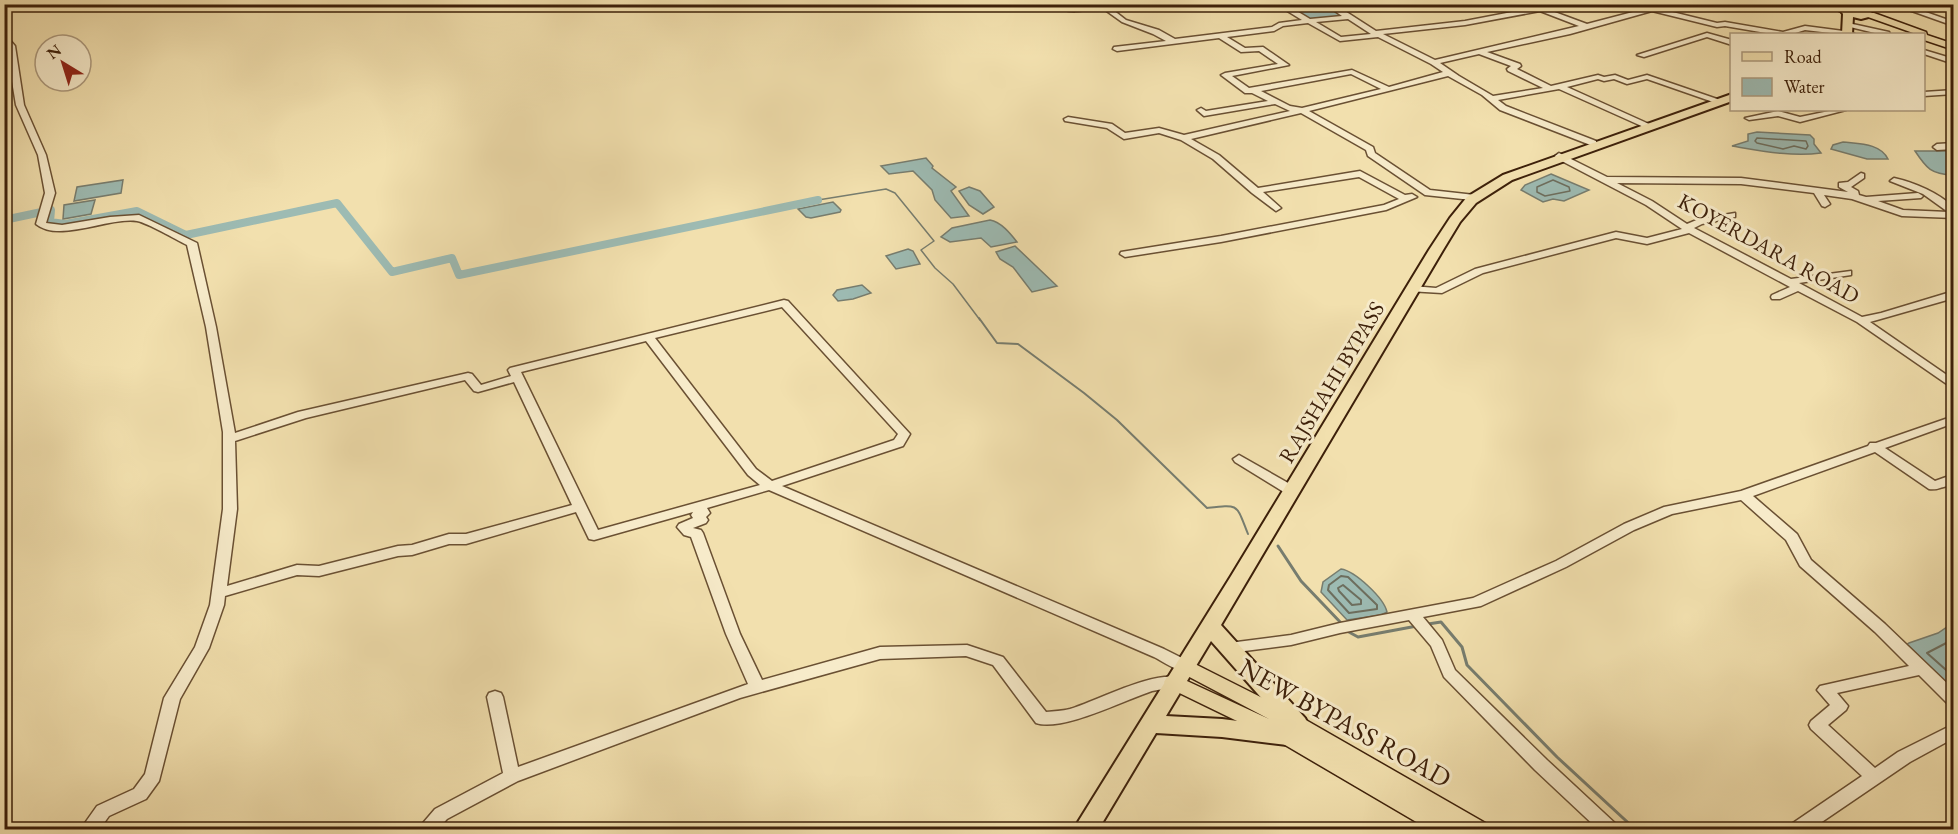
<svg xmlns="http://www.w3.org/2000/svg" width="1958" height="834" font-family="'EB Garamond',serif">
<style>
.water{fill:#9dbbb3;stroke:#777d6f;stroke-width:1.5}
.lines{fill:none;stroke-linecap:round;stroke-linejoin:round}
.shore-far1{stroke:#6d6e5e;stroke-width:1.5}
.shore{stroke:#6d6e5e;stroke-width:2}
.stream-far2{stroke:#777d6f;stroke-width:1.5}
.stream-far1{stroke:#777d6f;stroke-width:2}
.stream{stroke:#777d6f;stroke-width:3}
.canal{stroke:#9dbbb3;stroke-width:8}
.minor-casing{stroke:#6a5033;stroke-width:3}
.major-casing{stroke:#3d200a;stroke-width:3}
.highway-casing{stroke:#3d200a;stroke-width:4}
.minor{fill:#f7ebca;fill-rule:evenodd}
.major{fill:#f2e0ae;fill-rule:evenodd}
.highway{fill:#f2e0ae;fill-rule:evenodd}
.labels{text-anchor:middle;stroke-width:6;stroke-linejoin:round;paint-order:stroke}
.street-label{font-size:22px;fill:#3d200a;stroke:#f7ebca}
.near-street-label{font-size:27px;fill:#3d200a;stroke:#f7ebca}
</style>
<rect width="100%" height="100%" fill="#f2e0ae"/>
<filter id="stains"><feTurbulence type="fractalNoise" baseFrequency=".00333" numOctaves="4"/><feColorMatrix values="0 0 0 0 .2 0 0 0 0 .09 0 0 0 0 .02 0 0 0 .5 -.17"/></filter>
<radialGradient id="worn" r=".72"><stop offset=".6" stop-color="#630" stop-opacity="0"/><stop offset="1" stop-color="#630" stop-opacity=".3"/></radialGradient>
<g class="water">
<path d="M1330 8 1342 16 1310 19 1297 12 1305 9Z"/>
<path d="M1757 132 1810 135 1814 139V144L1821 153C1792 157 1762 151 1732 146L1748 141V134Z"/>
<path d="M1843 142C1859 144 1880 143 1888 159H1867L1831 149 1833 145Z"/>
<path d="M1915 151H1953V175C1931 174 1927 169 1915 151Z"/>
<path d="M926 158 933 166 932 168 956 187 951 191 969 216 951 218 935 200 932 190 913 171 889 174 881 166Z"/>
<path d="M1551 174 1589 190 1564 201 1553 199 1543 202 1521 190 1525 185Z"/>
<path d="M123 180 121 193 74 201 77 187Z"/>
<path d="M969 187 980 191 994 207 983 214 969 205 959 191Z"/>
<path d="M95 200 91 214 63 219 64 205Z"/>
<path d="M833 202 841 210 840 212 811 218 806 217 798 209Z"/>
<path d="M990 220C1001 222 1010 233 1017 242L991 247 981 238 950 242 941 237 952 228Z"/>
<path d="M1015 246 1057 286 1032 292 1013 267 1000 259 996 252Z"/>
<path d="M908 249 913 251 920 264 896 269 886 256Z"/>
<path d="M862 285 871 293 853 299 838 301 833 295 837 290Z"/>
<path d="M1341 569C1355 571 1384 598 1387 612L1381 615 1347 620 1321 592 1323 582Z"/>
<path d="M1953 623V695L1903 647 1909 643 1938 633Z"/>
</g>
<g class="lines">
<g class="shore-far1">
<path d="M1757 138 1806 141 1808 146 1806 149 1794 146 1783 149 1757 143 1755 141Z"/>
<path d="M1553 180 1569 187 1570 191 1545 196 1537 192V187Z"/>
</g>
<g class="shore">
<path d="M1341 576 1348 577 1377 605V609L1349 613 1328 590 1329 585Z"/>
<path d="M1343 585 1361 600V604L1352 605 1339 591 1338 588Z"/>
<path d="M1954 639 1927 653 1954 677"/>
</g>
<path class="stream-far2" d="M818 200 886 189 895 193 934 241 921 250 935 268 953 284 980 320"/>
<path class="stream-far1" d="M979 318 997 343 1018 344 1084 393 1117 420 1207 508C1240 504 1236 504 1248 534"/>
<g class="stream">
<path d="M1278 546 1301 581 1342 624"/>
<path d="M1428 624 1441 622 1462 647 1467 665 1557 757 1636 830"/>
<path d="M1347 631 1358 637 1417 626"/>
</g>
<path class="canal" d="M4 220 51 210 50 222 65 224 137 211 186 235 337 203 392 272 452 258 459 275 818 200"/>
<g class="minor-casing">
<g id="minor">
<path d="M1051 4 1073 8 1110 4 1108 6 1126 20 1159 30 1175 39 1272 27 1279 23 1302 20 1276 4H1285L1310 19 1342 16 1325 4H1334L1376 31 1465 21 1512 12C1496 5 1488 14 1476 9L1499 4 1505 5 1520 11 1541 7 1587 24 1652 7 1717 23 1725 22 1783 32 1805 26 1851 32 1855 34H1839L1805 30 1792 34H1772L1725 26 1717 27 1652 11 1570 34 1487 52 1520 64 1521 66 1517 69 1551 86 1598 75 1604 77 1615 75 1628 80 1647 75 1723 101 1716 103 1647 79 1627 84 1614 79 1604 81 1598 79 1567 87 1649 124V128H1646L1559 89 1498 100 1506 106 1596 141V145L1593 146 1500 110 1482 95 1448 76 1309 111 1373 147 1375 153 1430 190 1475 195V199L1472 200 1425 195 1368 156 1366 150 1301 113 1191 139 1219 155 1258 188 1360 171 1405 195 1412 194 1417 197 1386 210 1221 242 1125 257 1120 254 1121 252 1221 236 1384 205 1399 199 1359 177 1263 192 1281 208 1276 211 1252 193 1213 159 1181 140 1159 133 1124 139 1107 128 1065 121 1064 119 1068 117 1112 124 1125 133 1159 128 1184 135 1290 111 1275 104 1204 116 1197 110 1201 108 1206 111 1268 101 1252 93H1245L1221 75 1225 73 1278 64 1259 51 1241 52 1219 38 1117 51 1113 49 1114 47 1166 41 1153 34 1122 22 1101 7C1084 11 1066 15 1051 4ZM1540 11 1579 26 1435 60 1383 34 1465 25ZM1348 19 1371 34 1341 37 1316 22ZM1308 23 1340 41 1378 37 1431 64 1443 72 1389 87 1352 70 1249 88 1232 76 1289 65 1263 47 1245 48 1227 37 1274 31 1283 26ZM1479 54 1511 66 1507 69 1508 71 1543 88 1493 96 1459 76 1440 63ZM1351 74 1381 89 1302 108 1290 106 1261 91Z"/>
<path d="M1892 4H1903L1954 22V26Z"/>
<path d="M1848 23 1889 32 1890 34H1879L1846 26V24Z"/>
<path d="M4 33 15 46 24 105 46 155 55 193 46 223 62 225 110 217 139 215 197 243 216 327 235 433 298 412 468 373 472 374 481 385 511 376 508 370 510 368 784 300 788 301 910 434 903 446 782 486 1164 649 1190 662 1193 666 1190 670C1178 673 1164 662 1154 657L769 490 707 508 710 513 706 517 708 520 706 523 693 528 701 530 703 533 740 634 762 680 880 647 967 645 1003 657 1046 712C1054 711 1062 711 1070 709 1096 701 1155 670 1179 678L1182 682 1179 686C1170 689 1161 689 1152 691 1125 700 1062 732 1036 723L993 665 966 656 880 659 740 698 518 781 447 819 437 830H417L435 809 503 773 487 697 489 693 495 691 501 693 503 697 518 767 748 684 726 634 691 537 684 535 677 527 679 524 693 518 691 515 693 512 594 540 589 539 576 512 466 544H449L412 555 398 556 319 576 297 575 225 596 224 605 209 648 180 699 159 781 146 799 109 816 99 830H80L97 806 134 789 145 774 164 698 195 647 210 605 223 509V432L206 327 187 245C175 239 148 223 137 221 108 217 59 243 36 224L45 193 38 155 16 105ZM782 307 898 434 894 440 772 481 756 469 655 338ZM646 341 748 475 760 485 598 530 521 372ZM465 380 474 391 478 392 514 382 572 505 466 534H449L412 545 398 546 319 566 297 565 227 586 237 509 235 441 306 418Z"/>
<path d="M1707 33 1732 40V45L1707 37 1644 57 1637 55Z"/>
<path d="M1924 50 1954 59V64L1924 54Z"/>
<path d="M1954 90V94L1924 96V92Z"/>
<path d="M1834 110H1846L1800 122 1778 116 1749 120 1745 118 1778 111 1800 117Z"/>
<path d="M1954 143V149L1937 150 1933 147 1937 144Z"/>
<path d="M1559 153 1607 177 1741 178 1848 192 1839 187V183L1848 182 1861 173 1864 174V178L1851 187 1858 191 1859 195 1866 197 1918 193 1923 196 1921 198 1878 201 1903 210 1948 212 1923 194 1890 181 1894 178C1916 183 1936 192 1954 207V218L1902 216 1852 199 1824 195 1830 204 1825 207 1822 206 1814 193 1741 184 1617 183 1652 201 1687 224 1699 219 1735 213V217L1702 224 1694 228 1791 279 1851 271V275L1799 283 1862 317 1881 313 1954 291V298L1870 322 1954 380V389L1857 322 1798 291 1780 299H1772L1771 297 1772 295 1790 287 1689 233 1647 244 1616 238 1483 273 1442 293 1408 291 1407 289 1412 286 1436 288 1475 269 1616 232 1647 238 1682 229 1646 205 1556 158 1555 156Z"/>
<path d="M1954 416V423L1885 448 1935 481 1949 476 1954 477V486C1945 484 1938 491 1929 489L1875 452 1753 496 1797 534 1811 560 1885 624 1954 690V706L1948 704 1919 675 1837 693 1848 706 1846 710 1828 725 1875 768 1898 752 1954 724V738L1910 762 1810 830H1788L1790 825 1862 776 1811 729 1809 725 1811 721 1830 705 1817 690 1820 686 1909 666 1875 632 1800 566 1786 540 1741 500 1672 514 1634 530 1566 567 1481 606 1423 617 1442 640 1455 670 1547 760 1617 825 1619 830H1599L1535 770 1444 677 1431 646 1409 620 1340 633 1291 645 1229 653 1224 652 1222 648 1224 644 1229 643 1291 635 1340 623 1473 598 1556 561 1624 524 1664 507 1741 491 1868 446 1870 443H1876Z"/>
<path d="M1239 455 1297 488 1298 491 1297 494H1287L1235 462 1233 459Z"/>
</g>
</g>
<g class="major-casing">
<g id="major">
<path d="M1824 4H1837L1850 11 1843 13Z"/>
<path d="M1868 13H1874L1926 32 1927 35 1954 44V50L1924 40V34H1916L1868 17Z"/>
<path d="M1185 659 1304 719 1487 824 1490 830H1430L1280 742 1167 687 1164 682 1167 677 1174 675 1269 719 1178 671 1176 666 1178 661Z"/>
</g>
</g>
<g class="highway-casing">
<g id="highway">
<path d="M1861 7 1876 15 1861 19 1853 17 1852 34H1842L1843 14 1841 11 1846 8Z"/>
<path d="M1732 94V101L1512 180 1476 203 1460 222 1443 250 1221 625 1305 718 1308 724 1305 730 1296 732 1298 736 1295 742 1287 745 1222 737 1156 733 1098 830H1073L1231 576 1429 250 1450 218 1467 197 1503 175ZM1211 641 1287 727 1222 719 1166 716Z"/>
</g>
</g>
<use href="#minor" class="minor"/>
<use href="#major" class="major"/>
<use href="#highway" class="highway"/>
</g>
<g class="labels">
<g class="street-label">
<text transform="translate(1769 248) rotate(29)" y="8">KOYERDARA ROAD</text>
<text transform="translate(1331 382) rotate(-59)" y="8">RAJSHAHI BYPASS</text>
</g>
<g class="near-street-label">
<text transform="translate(1345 723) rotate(29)" y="9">NEW BYPASS ROAD</text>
</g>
</g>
<rect width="1958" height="834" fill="none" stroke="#f2e0ae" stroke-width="24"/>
<rect x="6" y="6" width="1946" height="822" fill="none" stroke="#3d200a" stroke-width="3"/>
<rect x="12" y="12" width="1934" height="810" fill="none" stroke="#3d200a" stroke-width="1.5"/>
<rect x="1730" y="33" width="195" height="78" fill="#f7ebca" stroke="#ad9a7d" stroke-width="1.5"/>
<rect x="1742" y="52" width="30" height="9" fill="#f2e0ae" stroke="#ad9a7d" stroke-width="1.5"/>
<text x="1784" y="63" font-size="18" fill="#3d200a">Road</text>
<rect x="1742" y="78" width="30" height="18" fill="#9dbbb3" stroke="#ad9a7d" stroke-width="1.5"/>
<text x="1784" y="93" font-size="18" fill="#3d200a">Water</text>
<g transform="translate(63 63) rotate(322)"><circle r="28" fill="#f7ebca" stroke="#ad9a7d" stroke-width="1.5"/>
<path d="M0-4.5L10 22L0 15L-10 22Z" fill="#8f2418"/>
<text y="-9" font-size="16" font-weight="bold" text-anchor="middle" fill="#3d200a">N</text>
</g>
<rect width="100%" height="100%" filter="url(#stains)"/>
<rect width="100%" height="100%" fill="url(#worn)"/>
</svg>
